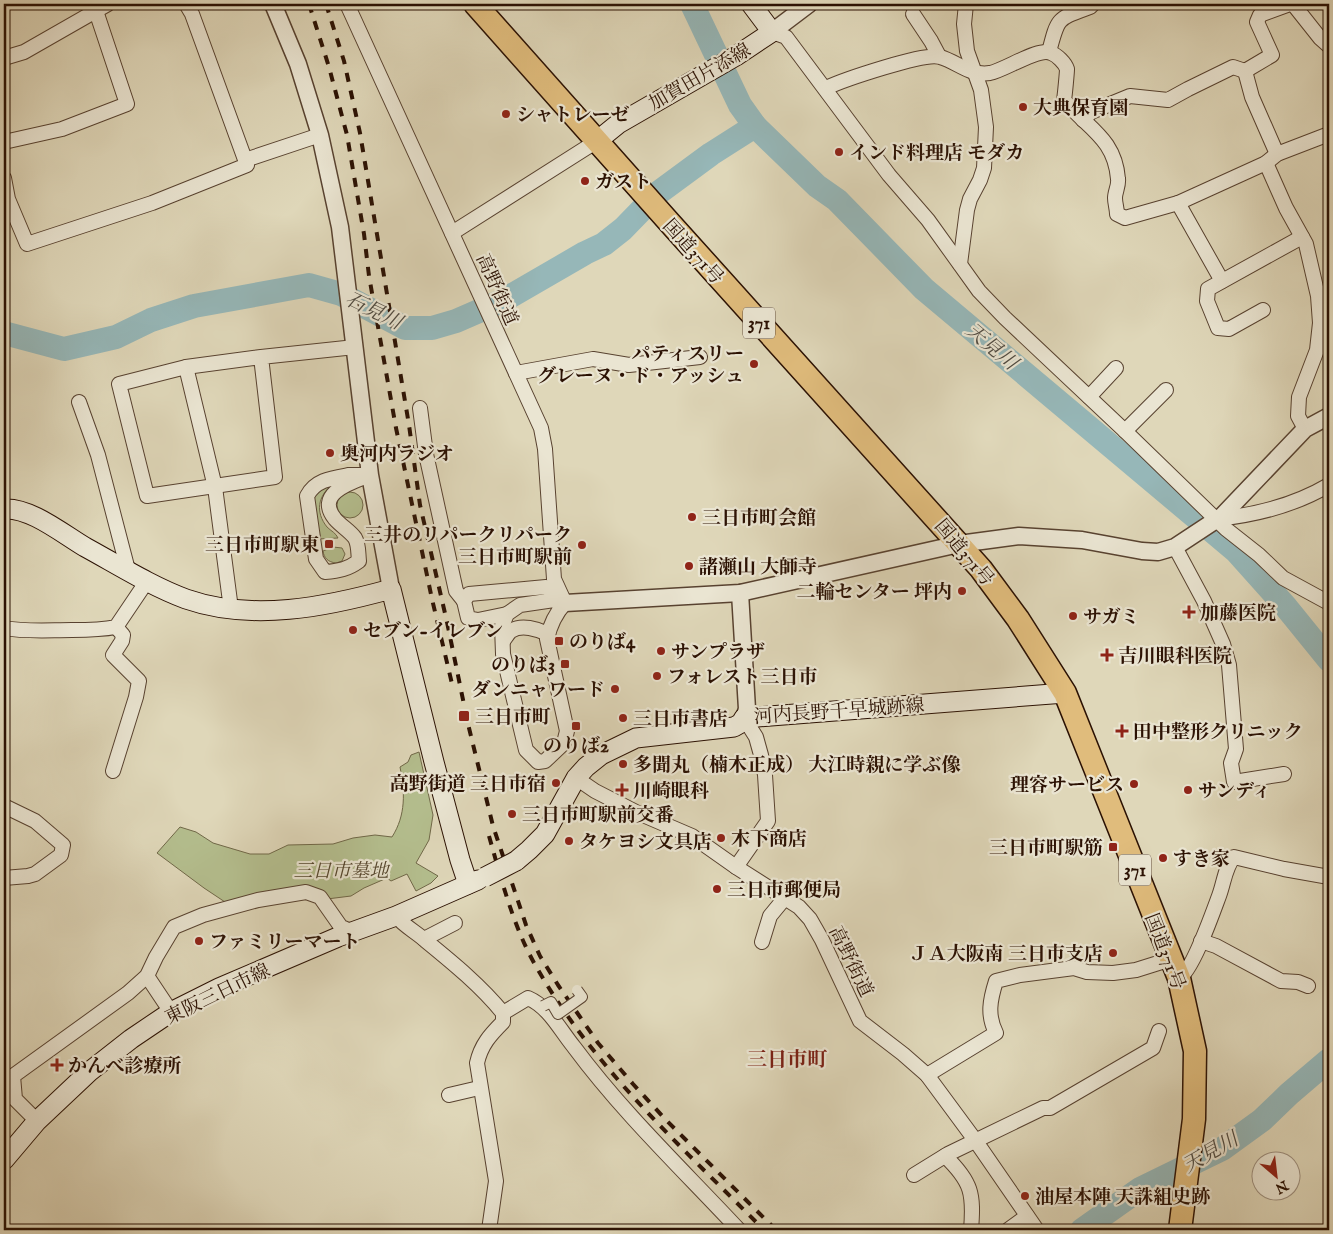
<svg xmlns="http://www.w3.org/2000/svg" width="1333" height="1234" font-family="'IM FELL English','Noto Serif JP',serif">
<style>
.green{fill:#b4be8e;stroke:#706848}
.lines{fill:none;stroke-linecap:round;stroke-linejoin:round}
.river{stroke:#96b7b8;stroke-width:24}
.minor-casing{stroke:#584230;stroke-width:16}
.tertiary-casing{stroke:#584230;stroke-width:19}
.secondary-casing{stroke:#2b1103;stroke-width:21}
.trunk-casing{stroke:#2b1103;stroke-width:25}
.minor{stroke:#eae5d2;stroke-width:14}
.tertiary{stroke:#eae5d2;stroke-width:16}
.secondary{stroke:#eae5d2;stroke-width:19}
.trunk{stroke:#e0bc7c;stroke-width:22}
.rail{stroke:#2b1103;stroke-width:4;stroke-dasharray:9 9;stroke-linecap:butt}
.pedestrian-bridge-casing{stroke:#584230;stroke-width:12;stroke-linecap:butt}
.secondary-bridge-casing{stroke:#2b1103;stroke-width:21;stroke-linecap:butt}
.pedestrian-bridge{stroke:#eae5d2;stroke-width:10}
.secondary-bridge{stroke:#eae5d2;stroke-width:19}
.poi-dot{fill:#8f2418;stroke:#eae5d2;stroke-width:2}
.labels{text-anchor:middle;stroke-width:4.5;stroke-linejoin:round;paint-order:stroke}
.shield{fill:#eae5d2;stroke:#645141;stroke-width:1}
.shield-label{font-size:18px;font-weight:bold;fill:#2b1103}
.street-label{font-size:19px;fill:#2b1103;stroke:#eae5d2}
.poi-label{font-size:19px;font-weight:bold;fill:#2b1103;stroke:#eae5d2;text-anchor:start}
.park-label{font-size:19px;font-style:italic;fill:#54452d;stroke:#eae5d2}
.water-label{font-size:20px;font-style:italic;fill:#504b42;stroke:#eae5d2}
.neighbourhood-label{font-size:20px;font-weight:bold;fill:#7a1f14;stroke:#eae5d2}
</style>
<rect width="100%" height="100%" fill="#dfd7b9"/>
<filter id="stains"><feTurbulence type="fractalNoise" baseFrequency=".004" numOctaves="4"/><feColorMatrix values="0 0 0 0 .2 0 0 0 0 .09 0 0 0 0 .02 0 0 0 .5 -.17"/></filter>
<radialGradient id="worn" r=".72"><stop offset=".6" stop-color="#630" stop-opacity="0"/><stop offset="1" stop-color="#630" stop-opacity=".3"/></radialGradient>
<g class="green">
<path d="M332 485C318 496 315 512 327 527 331 531 336 533 338 538L318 539 314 497 321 489Z"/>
<circle cx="350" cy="505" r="13"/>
<path d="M333 547 342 548 345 554 342 561 336 563C328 562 324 558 323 551Z"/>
<path d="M419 752 433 815 429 840 416 863 438 876 431 883 416 891 407 874 391 881 387 878 364 888 351 896 327 899 304 889 228 904 204 888 157 853 180 827 196 832 213 843 250 854H269L288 845 333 844 353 838 375 835 392 837C406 815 405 792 400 767L408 762 411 755Z"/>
</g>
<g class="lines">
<g class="river">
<path d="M692 4 740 105 755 126 817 186 837 200 924 289 1236 551 1286 607 1329 660"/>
<path d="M4 333 64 349 116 337 151 320 194 306 309 285 341 294 405 328H432L456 321 502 301 585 253 604 244 623 229 658 193 711 154 755 126"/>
<path d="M1082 1230 1140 1189 1222 1149 1262 1120 1289 1094 1329 1060"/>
</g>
<g class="minor-casing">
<g id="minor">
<path d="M347 4 541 428 545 449 554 579 565 603"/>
<path d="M1293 4 1320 38 1329 46"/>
<path d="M913 14 931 41 939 56"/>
<path d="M772 32 786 37 889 175 928 220 979 291 1005 318 1125 431 1226 529 1259 555 1283 578 1329 603"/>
<path d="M1049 52C1058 17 1057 19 1090 7L1093 4"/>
<path d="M4 58 24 52 108 4"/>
<path d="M1245 71 1252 97 1277 154"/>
<path d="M826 88C843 80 925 52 940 57 958 62 969 76 990 73 1005 70 1039 47 1051 53 1057 55 1065 63 1067 69 1067 72 1065 94 1064 100 1087 128 1115 138 1118 179 1119 185 1115 192 1115 198 1115 203 1117 209 1117 214L1125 218 1178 203 1266 163 1277 154 1329 134"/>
<path d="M1083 120 1091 112 1130 96 1168 100 1188 89 1233 67 1245 71 1272 55 1257 22 1260 15 1290 4"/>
<path d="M4 142 62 129 127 104 96 11"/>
<path d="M245 160 320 135"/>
<path d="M1266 163 1286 208 1306 244 1318 296 1320 323 1317 350 1299 397 1298 416 1305 429"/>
<path d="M4 178 8 199 27 244 152 203 247 165 192 14 186 4"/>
<path d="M1178 203 1222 281"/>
<path d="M452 233 597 141"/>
<path d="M960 264 967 210 970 199 980 180 984 168 986 127 981 90 967 51 964 24 966 4"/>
<path d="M1263 310 1229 329 1218 328 1207 301 1208 289 1302 237"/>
<path d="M261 357 275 477 147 496 119 384 186 367 261 357 355 347"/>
<path d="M186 367 215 487 231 609"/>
<path d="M516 373 593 359 629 365 700 357"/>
<path d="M1089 397 1116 368"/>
<path d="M79 402 98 455 128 570"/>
<path d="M420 408 426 454 456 591 464 601"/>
<path d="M1125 431 1166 390"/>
<path d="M349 475H370C352 482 314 493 335 519 341 526 350 531 355 538 359 545 358 553 359 561 348 569 339 571 325 572L316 559 307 496C315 480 332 478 349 475Z"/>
<path d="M1217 519C1256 515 1295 505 1329 485"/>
<path d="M1175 547 1204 601 1223 644 1229 665 1236 749 1231 763 1234 782 1284 774"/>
<path d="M554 600 565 603C555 614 550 625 547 639L567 731 564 743 545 761 538 762 526 750 503 654 502 626 507 614 520 605Z"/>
<path d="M507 614 478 620 468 618 464 601 469 594 546 587 562 601"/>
<path d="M4 628C26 632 49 630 72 630 87 630 101 630 116 627L147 581"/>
<path d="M503 641C505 639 508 633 511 631 521 624 538 629 548 634"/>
<path d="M113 771 136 697 139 681 113 655 122 641 123 635 116 627"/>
<path d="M576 778 595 791 636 812 692 836 736 867 799 907 810 919 822 940 860 1021 903 1054 927 1075 975 1140 1037 1230"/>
<path d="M4 806 35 821 63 845 61 855 35 874 28 876 4 878"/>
<path d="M736 867 768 821 765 775 761 755 756 737 744 718"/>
<path d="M396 916C404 926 416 932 426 941 453 963 481 986 503 1013V1022C490 1035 481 1045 477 1063L496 1181 489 1230"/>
<path d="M424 939 455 923"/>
<path d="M1201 941 1216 946 1281 981 1298 982 1308 986"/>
<path d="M762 942 770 916 784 899"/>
<path d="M147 976 171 1012"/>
<path d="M1179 978C1192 972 1213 912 1219 896 1224 883 1225 867 1234 857L1284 869 1329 877"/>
<path d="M503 1013 528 998C549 1007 560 1030 574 1047 623 1113 683 1170 739 1230"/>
<path d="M927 1075 996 1033C987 1015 990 1000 996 981L1020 975 1074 968 1087 972 1113 973 1136 970 1171 959"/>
<path d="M449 1095 479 1088"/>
<path d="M37 1121 15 1099 13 1076 128 993 147 976 156 957 174 927 203 915 258 900 306 892 320 897 341 927 353 932"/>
<path d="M945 1156C972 1182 974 1194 971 1230"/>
<path d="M914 1175 948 1154 1043 1108H1050L1153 1048 1159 1031"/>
<path d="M1008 1230 1027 1216"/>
</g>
</g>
<g class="tertiary-casing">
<g id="tertiary">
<path d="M273 4 298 64 320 135 340 227 370 475 391 589"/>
<path d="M772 32 809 4"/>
<path d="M740 593 747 709 744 718"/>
<path d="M565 603 740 593 959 544 1019 536 1082 540 1142 551 1158 552 1175 547 1222 516 1305 429 1329 416"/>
</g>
</g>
<g class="secondary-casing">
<g id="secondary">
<path d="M597 141 618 124 736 56 772 32 751 4"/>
<path d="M4 509C30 507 63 534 85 547 118 565 151 586 186 599 252 622 326 607 391 589L434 762 460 860 468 884"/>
<path d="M516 861 529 850 545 834 576 778 586 767 601 755 636 738 734 727 741 723 744 718 1065 693"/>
<path d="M4 1160 37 1121 89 1072 131 1039 171 1012 219 988 338 937 396 916 478 880"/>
</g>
</g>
<g class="trunk-casing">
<path id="trunk" d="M475 4 669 222 981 569 1018 619 1065 693 1179 978 1195 1051 1194 1119 1180 1230"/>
</g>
<use href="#minor" class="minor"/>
<use href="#tertiary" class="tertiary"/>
<use href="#secondary" class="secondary"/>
<use href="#trunk" class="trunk"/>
<g class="rail">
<path d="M309 4 329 67 347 135 364 234 369 276 396 428 432 599 453 688"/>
<path d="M326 4 344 61 360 133 409 425 420 505 447 622 468 724 493 826 526 925 540 956 558 985 598 1043 633 1084 666 1120 776 1230"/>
<path d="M489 836C501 878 512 922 533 961 591 1066 681 1146 764 1230"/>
</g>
<g class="pedestrian-bridge-casing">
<path id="pedestrian-bridge" d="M543 1006 551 1002 558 1014 582 997 577 990"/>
</g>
<g class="secondary-bridge-casing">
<path id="secondary-bridge" d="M485 877 516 861"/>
</g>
<use href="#pedestrian-bridge" class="pedestrian-bridge"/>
<use href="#secondary-bridge" class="secondary-bridge"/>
</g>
<g class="poi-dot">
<circle cx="1023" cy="107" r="5"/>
<circle cx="506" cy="114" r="5"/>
<circle cx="839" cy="152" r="5"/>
<circle cx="585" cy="181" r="5"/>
<circle cx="754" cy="364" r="5"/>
<circle cx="330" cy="453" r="5"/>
<circle cx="692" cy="517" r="5"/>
<rect x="324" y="539" width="10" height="10" rx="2.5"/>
<circle cx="582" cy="545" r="5"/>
<circle cx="689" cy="566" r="5"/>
<circle cx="962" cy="591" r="5"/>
<path d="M1186.5 604.5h5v5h5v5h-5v5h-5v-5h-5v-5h5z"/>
<circle cx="1073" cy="616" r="5"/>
<circle cx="353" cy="630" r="5"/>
<rect x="554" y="636" width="10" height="10" rx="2.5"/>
<circle cx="661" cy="651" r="5"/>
<path d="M1104.5 647.5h5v5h5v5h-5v5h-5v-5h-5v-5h5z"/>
<rect x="560" y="659" width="10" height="10" rx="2.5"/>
<circle cx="657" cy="676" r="5"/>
<circle cx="615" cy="689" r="5"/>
<rect x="458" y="710" width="12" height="12" rx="2.5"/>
<circle cx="623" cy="718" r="5"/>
<rect x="571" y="721" width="10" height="10" rx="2.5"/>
<path d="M1119.5 723.5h5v5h5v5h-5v5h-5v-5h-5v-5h5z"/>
<circle cx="623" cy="764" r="5"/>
<circle cx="556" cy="783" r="5"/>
<circle cx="1134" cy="784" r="5"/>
<path d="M619.5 782.5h5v5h5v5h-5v5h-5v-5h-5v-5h5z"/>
<circle cx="1188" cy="790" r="5"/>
<circle cx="512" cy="814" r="5"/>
<circle cx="721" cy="838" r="5"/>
<circle cx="569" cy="841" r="5"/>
<rect x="1108" y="842" width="10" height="10" rx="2.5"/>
<circle cx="1163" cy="858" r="5"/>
<circle cx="717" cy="889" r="5"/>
<circle cx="199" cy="941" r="5"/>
<circle cx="1113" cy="953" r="5"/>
<path d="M54.5 1057.5h5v5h5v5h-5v5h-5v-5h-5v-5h5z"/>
<circle cx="1025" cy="1196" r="5"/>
</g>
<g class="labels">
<g class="shield">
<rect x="743" y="307.5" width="32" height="31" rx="4"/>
<rect x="1119" y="854.5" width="32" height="31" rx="4"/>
</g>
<g class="shield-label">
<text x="759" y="329">371</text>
<text x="1135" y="876">371</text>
</g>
<g class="street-label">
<text transform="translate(699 76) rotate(-30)" y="7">加賀田片添線</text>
<text transform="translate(694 251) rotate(48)" y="7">国道371号</text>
<text transform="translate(498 289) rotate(66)" y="7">高野街道</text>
<text transform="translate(965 552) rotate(50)" y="7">国道371号</text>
<text transform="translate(839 710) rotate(-4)" y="7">河内長野千早城跡線</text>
<text transform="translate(1166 951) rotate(69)" y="7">国道371号</text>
<text transform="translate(852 961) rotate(64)" y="7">高野街道</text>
<text transform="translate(217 993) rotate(-26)" y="7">東阪三日市線</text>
</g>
<g class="poi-label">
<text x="1033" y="114">大典保育園</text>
<text x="516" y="121">シャトレーゼ</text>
<text x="849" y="159">インド料理店 モダカ</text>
<text x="595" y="188">ガスト</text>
<text x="744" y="360" text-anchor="end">パティスリー<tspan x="744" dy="22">グレーヌ・ド・アッシュ</tspan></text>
<text x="340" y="460">奥河内ラジオ</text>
<text x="702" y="524">三日市町会館</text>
<text x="572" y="541" text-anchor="end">三井のリパークリパーク<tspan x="572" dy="22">三日市町駅前</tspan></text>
<text x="319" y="551" text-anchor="end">三日市町駅東</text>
<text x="699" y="573">諸瀬山 大師寺</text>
<text x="952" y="598" text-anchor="end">二輪センター 坪内</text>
<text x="1200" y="619">加藤医院</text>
<text x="1083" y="623">サガミ</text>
<text x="363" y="637">セブン-イレブン</text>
<text x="569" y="648">のりば4</text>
<text x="671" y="658">サンプラザ</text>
<text x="1118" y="662">吉川眼科医院</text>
<text x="555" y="671" text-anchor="end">のりば3</text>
<text x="667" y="683">フォレスト三日市</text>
<text x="605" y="696" text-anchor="end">ダンニャワード</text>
<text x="475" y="723">三日市町</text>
<text x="633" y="725">三日市書店</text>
<text x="1133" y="738">田中整形クリニック</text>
<text x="576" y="752" text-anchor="middle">のりば2</text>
<text x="633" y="771">多聞丸（楠木正成） 大江時親に学ぶ像</text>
<text x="546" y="790" text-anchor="end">高野街道 三日市宿</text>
<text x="1124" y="791" text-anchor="end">理容サービス</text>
<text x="633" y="797">川崎眼科</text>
<text x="1198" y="797">サンディ</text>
<text x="522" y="821">三日市町駅前交番</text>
<text x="731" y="845">木下商店</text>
<text x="579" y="848">タケヨシ文具店</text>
<text x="1103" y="854" text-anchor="end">三日市町駅筋</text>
<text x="1173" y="865">すき家</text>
<text x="727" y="896">三日市郵便局</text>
<text x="209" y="948">ファミリーマート</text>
<text x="1103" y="960" text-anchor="end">ＪＡ大阪南 三日市支店</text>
<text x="68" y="1072">かんべ診療所</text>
<text x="1035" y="1203">油屋本陣 天誅組史跡</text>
</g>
<g class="park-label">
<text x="341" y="877">三日市墓地</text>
</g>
<g class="water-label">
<text transform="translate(374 310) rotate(26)" y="7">石見川</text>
<text transform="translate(992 346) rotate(40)" y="7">天見川</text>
<text transform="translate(1210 1152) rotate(-30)" y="7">天見川</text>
</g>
<g class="neighbourhood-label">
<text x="787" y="1066">三日市町</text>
</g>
</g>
<rect width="1333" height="1234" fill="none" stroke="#dfd7b9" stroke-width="20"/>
<rect x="5" y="5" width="1323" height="1224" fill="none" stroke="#2b1103" stroke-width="2.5"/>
<rect x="10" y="10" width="1313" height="1214" fill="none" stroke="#2b1103"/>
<g transform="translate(1276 1176) rotate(152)"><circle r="24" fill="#eae5d2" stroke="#9e907f"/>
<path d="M0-4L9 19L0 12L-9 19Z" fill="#8f2418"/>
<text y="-8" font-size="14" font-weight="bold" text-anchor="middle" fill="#2b1103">N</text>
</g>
<rect width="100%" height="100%" filter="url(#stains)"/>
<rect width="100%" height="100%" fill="url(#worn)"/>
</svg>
